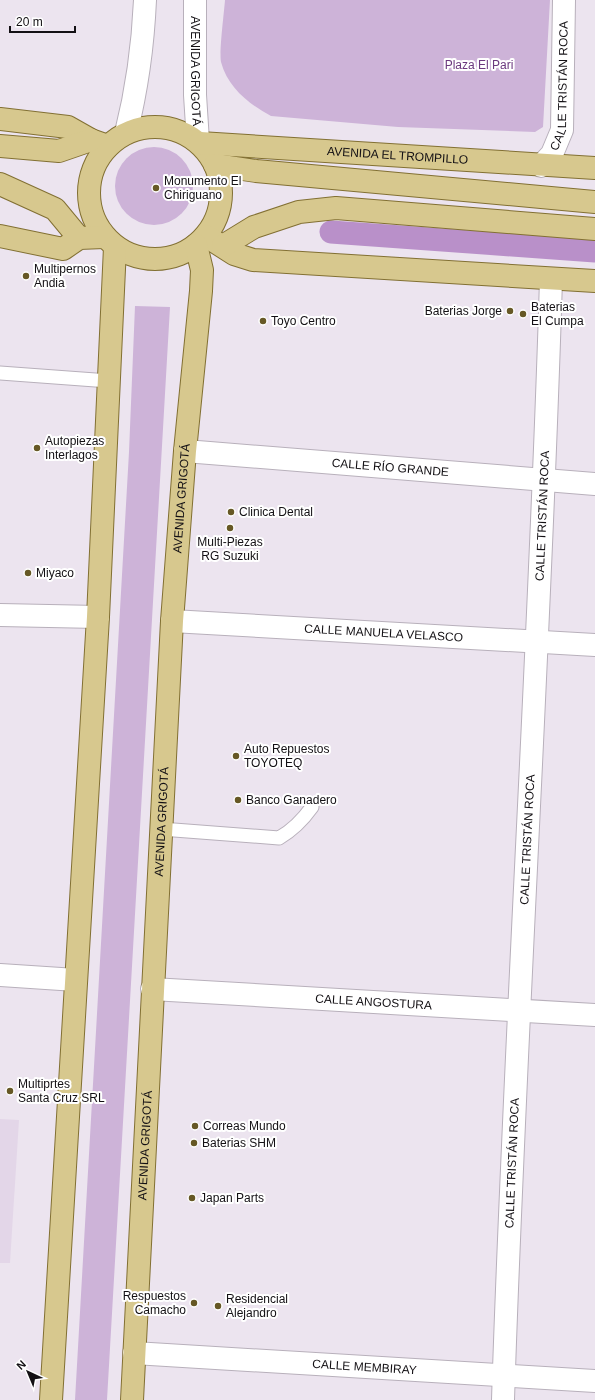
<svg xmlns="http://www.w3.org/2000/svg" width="595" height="1400" font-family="Arial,sans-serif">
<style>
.built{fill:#e3d6e8}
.green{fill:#cdb3d8}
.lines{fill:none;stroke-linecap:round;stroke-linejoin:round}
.canal{stroke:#b990c9;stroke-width:23}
.lane-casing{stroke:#b8b0bb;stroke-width:15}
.street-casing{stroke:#b8b0bb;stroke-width:24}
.secondary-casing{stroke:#b8b0bb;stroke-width:24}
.primary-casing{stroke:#827033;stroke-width:24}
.lane{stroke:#fff;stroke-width:13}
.street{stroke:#fff;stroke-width:22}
.secondary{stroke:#fff;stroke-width:22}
.primary{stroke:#d7c88e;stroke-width:22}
.poi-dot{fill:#665825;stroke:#fff;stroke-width:1.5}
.labels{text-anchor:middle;stroke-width:4;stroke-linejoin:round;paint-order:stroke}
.park-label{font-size:12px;fill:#6b387e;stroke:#fff}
.street-label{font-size:12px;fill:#131014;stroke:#fff}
.poi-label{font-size:12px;fill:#131014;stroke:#fff;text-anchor:start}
</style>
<rect width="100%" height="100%" fill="#ece4ef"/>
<path class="built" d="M0 1119 19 1120 10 1263H0Z"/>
<g class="green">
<path d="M225 0H550L543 127 535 132 398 127 271 116C249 104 228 88 221 62 219 51 224 14 225 0Z"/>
<circle cx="154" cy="186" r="39"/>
<path d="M135 306 170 307 107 1400H75L129 452Z"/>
</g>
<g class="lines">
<path class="canal" d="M331 232 595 251"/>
<g class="lane-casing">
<g id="lane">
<path d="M0 373 109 381"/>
<path d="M161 829 279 838C293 830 302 821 312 807"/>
</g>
</g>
<g class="street-casing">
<g id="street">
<path id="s1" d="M541 166 552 154 562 130 564 0"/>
<path id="s2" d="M185 451 595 484"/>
<path d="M0 615 98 617"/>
<path id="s3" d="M172 621 595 645"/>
<path d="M0 975 76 980"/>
<path id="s4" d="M152 989 595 1015"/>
<path id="s5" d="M134 1353 595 1381"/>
<path id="s6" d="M503 1400C515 1026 540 653 551 279"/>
</g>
</g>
<g class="secondary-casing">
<g id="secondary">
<path id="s7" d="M195 0V95L198 141"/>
<path d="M126 133C137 89 143 45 145 0"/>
</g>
</g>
<g class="primary-casing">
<g id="primary">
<path d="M0 119 68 127 91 140 108 146"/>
<circle cx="155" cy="193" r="66"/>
<path id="s8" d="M200 143 595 168"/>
<path d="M0 146 59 151 91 140"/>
<path d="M215 165 256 171 595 202"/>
<path d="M0 184 55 209 79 238"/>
<path d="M0 236 63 249 79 238 104 237"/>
<path d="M206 236 234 254 253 260 595 281"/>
<path d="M223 246 254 227 299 212 336 208 595 229"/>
<path d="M51 1400 98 617 115 247"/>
<path id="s9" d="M132 1400 172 621 185 451 201 291 202 270 196 245"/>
</g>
</g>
<use href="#lane" class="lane"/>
<use href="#street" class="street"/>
<use href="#secondary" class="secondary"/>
<use href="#primary" class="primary"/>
</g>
<g class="poi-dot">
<circle cx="156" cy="188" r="4"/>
<circle cx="26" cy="276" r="4"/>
<circle cx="510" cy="311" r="4"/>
<circle cx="523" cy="314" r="4"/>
<circle cx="263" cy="321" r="4"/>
<circle cx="37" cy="448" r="4"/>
<circle cx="231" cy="512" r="4"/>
<circle cx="230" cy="528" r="4"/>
<circle cx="28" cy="573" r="4"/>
<circle cx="236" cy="756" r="4"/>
<circle cx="238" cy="800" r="4"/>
<circle cx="10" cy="1091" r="4"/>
<circle cx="195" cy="1126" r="4"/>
<circle cx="194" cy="1143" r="4"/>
<circle cx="192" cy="1198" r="4"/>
<circle cx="194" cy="1303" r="4"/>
<circle cx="218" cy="1306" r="4"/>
</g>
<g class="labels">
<g class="park-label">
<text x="479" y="69">Plaza El Pari</text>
</g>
<g class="street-label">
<text dy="4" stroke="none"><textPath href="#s7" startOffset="71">AVENIDA GRIGOTÁ</textPath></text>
<text dy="4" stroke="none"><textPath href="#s1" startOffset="86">CALLE TRISTÁN ROCA</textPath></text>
<text dy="4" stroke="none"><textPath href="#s8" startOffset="198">AVENIDA EL TROMPILLO</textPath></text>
<text dy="4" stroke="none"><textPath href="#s2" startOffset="206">CALLE RÍO GRANDE</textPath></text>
<text dy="4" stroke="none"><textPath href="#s9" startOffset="903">AVENIDA GRIGOTÁ</textPath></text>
<text dy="4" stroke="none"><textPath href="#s6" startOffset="885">CALLE TRISTÁN ROCA</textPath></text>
<text dy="4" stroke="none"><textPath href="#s3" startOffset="212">CALLE MANUELA VELASCO</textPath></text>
<text dy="4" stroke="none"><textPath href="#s9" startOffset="579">AVENIDA GRIGOTÁ</textPath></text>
<text dy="4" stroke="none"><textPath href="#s6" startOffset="561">CALLE TRISTÁN ROCA</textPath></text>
<text dy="4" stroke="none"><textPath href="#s4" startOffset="222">CALLE ANGOSTURA</textPath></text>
<text dy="4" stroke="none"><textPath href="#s9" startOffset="255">AVENIDA GRIGOTÁ</textPath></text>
<text dy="4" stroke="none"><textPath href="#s6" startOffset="237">CALLE TRISTÁN ROCA</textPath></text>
<text dy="4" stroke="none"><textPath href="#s5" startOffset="231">CALLE MEMBIRAY</textPath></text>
</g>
<g class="poi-label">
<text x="164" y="185">Monumento El<tspan x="164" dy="14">Chiriguano</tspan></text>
<text x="34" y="273">Multipernos<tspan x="34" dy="14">Andia</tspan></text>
<text x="531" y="311">Baterias<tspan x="531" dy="14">El Cumpa</tspan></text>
<text x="502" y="315" text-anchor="end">Baterias Jorge</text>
<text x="271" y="325">Toyo Centro</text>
<text x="45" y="445">Autopiezas<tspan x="45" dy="14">Interlagos</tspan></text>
<text x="239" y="516">Clinica Dental</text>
<text x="230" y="546" text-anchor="middle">Multi-Piezas<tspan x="230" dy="14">RG Suzuki</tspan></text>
<text x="36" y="577">Miyaco</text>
<text x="244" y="753">Auto Repuestos<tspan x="244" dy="14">TOYOTEQ</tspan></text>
<text x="246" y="804">Banco Ganadero</text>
<text x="18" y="1088">Multiprtes<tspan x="18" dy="14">Santa Cruz SRL</tspan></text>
<text x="203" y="1130">Correas Mundo</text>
<text x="202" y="1147">Baterias SHM</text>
<text x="200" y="1202">Japan Parts</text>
<text x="186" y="1300" text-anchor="end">Respuestos<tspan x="186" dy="14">Camacho</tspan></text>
<text x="226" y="1303">Residencial<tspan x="226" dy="14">Alejandro</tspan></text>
</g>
</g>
<g transform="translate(28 1372) rotate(316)" stroke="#ffffff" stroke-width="3" paint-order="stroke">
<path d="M0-3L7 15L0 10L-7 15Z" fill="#131014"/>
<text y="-6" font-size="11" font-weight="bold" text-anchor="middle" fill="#131014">N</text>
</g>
<path d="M10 26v6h65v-6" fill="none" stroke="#131014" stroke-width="2"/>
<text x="16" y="26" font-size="12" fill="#131014" stroke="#ffffff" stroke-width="3" paint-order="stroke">20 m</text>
</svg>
